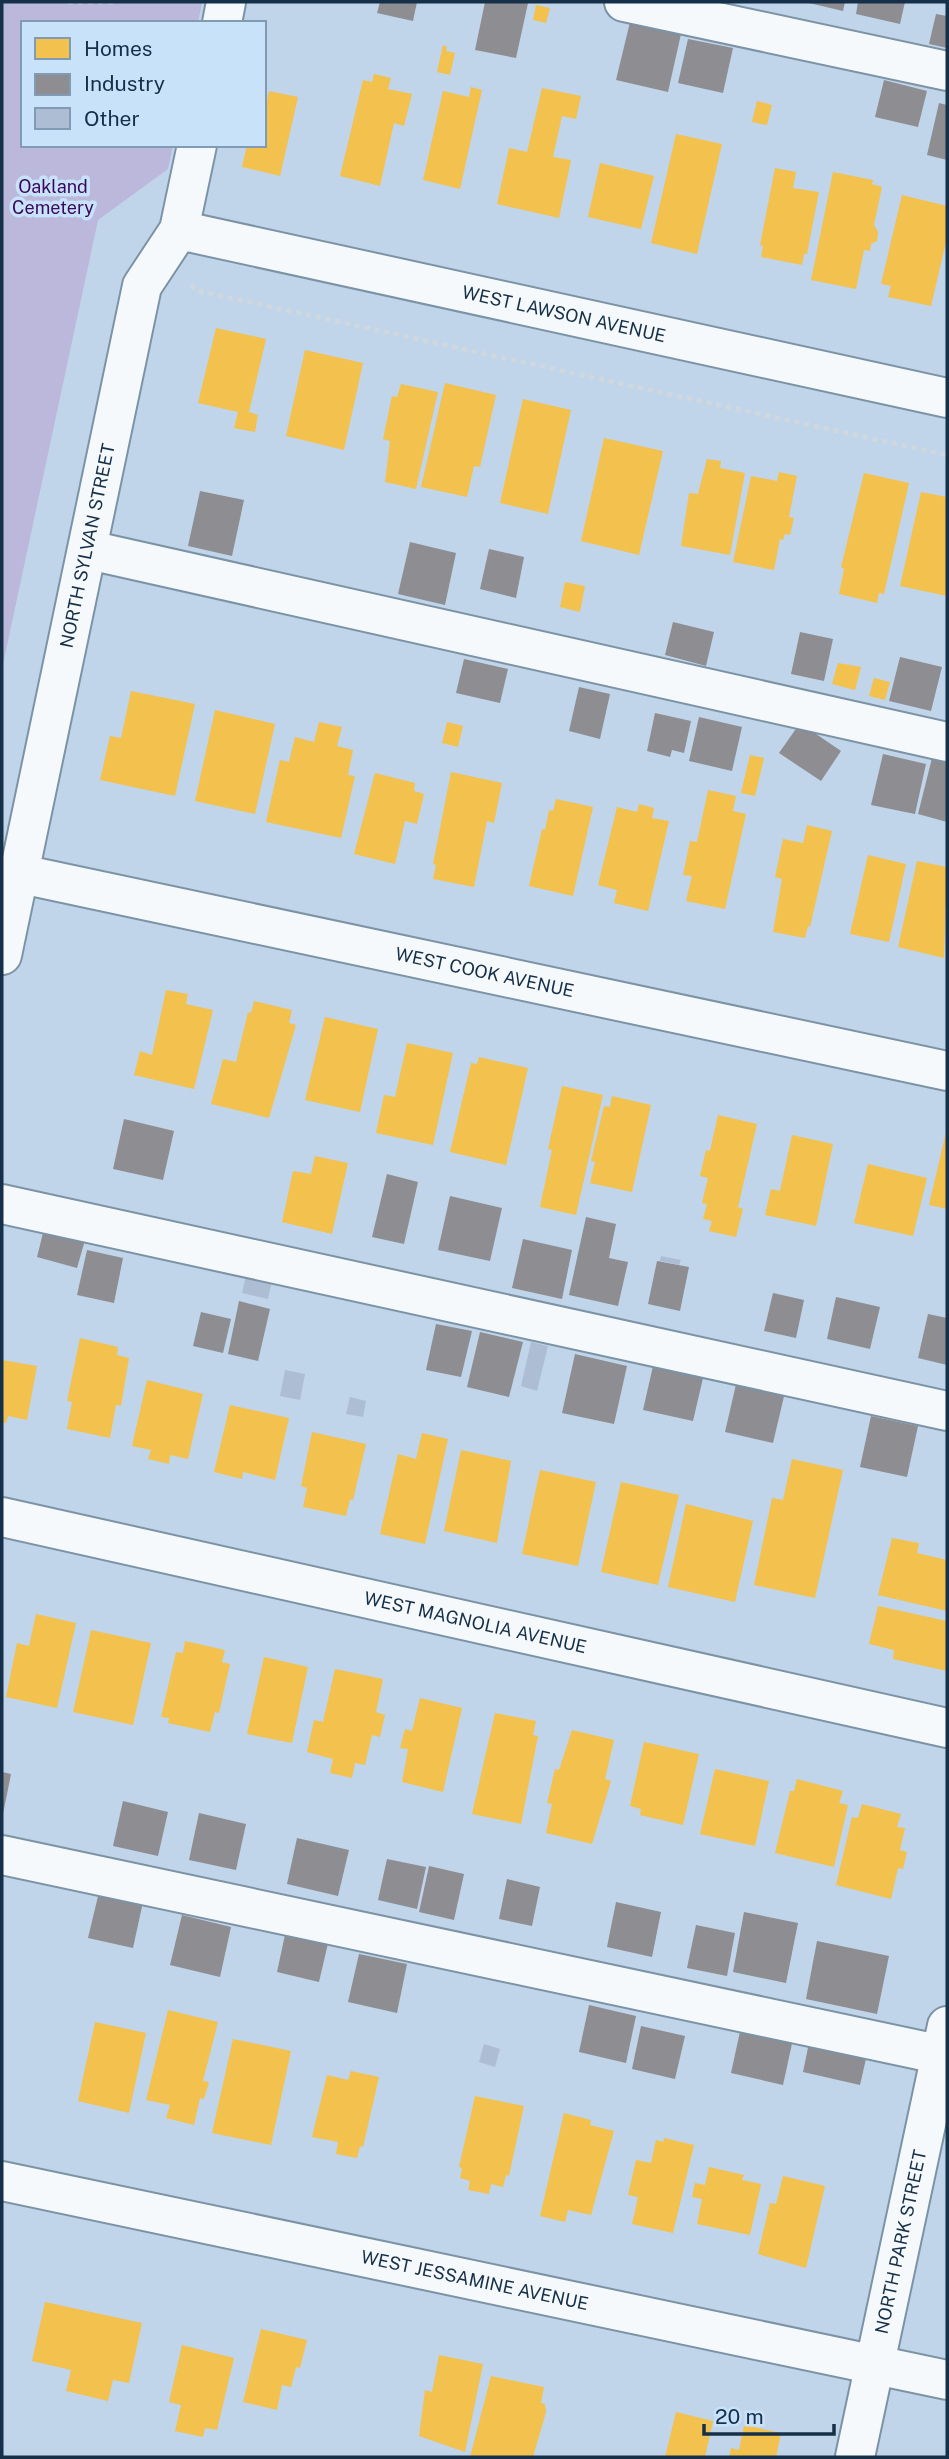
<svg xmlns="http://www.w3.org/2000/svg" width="949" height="2459" font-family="'Public Sans',sans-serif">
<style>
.green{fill:#bbb8db}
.homes{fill:#f2c14e}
.industry{fill:#8d8d92}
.building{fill:#adbdd4}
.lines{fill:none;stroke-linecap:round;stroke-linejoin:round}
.minor-casing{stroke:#7c93a6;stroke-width:42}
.path{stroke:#d0d8de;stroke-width:4.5;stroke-dasharray:5 5;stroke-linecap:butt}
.minor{stroke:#f6f9fc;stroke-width:38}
.labels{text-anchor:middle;stroke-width:7;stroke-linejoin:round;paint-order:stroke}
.park-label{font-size:18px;fill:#3b085b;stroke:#c8e2fa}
.street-label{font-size:18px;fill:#153048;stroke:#c8e2fa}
</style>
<rect width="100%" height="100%" fill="#c0d5e9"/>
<path class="green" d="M2 2H202L198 23H23V145H173L168 169 98 220 2 669Z"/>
<g class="homes">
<path d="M536 5 550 8 546 23 533 20Z"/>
<path d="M443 45 447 47 446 51 455 53 450 75 437 72Z"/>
<path d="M374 74 391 78 388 89 412 94 404 126 394 123 380 186 340 176 363 80 372 82Z"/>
<path d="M471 87 482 90 460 189 423 180 443 91 469 97Z"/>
<path d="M542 88 581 96 576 119 562 116 553 157 571 160 559 218 497 204 509 148 527 152Z"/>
<path d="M269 91 298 97 280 176 242 167 247 145H264V113Z"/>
<path d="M757 101 772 105 767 125 752 122Z"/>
<path d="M676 134 722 144 697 254 651 243Z"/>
<path d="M600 163 654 176 641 229 588 217Z"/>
<path d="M775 168 796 172 793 188 819 192 807 254H804L802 265 761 257 763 246 760 245Z"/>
<path d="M833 172 873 180 872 184 882 187 874 225 878 232 877 241 871 244 870 251 864 250 856 289 811 280Z"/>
<path d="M902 195 947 206V238L931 306 888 297 891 286 881 284Z"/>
<path d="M216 328 266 339 249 412 258 415 255 432 234 428 238 412 198 403Z"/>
<path d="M305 350 363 363 344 450 286 436Z"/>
<path d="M445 383 496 395 480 467 474 466 467 497 421 487Z"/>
<path d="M401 384 438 392 416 489 385 482 390 441 383 439 392 396 397 397Z"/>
<path d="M523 399 571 410 548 514 500 503Z"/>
<path d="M604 438 663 451 639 555 581 541Z"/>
<path d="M707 459 721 461 720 468 745 473 730 555 681 546 689 493 698 494Z"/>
<path d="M779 472 797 476 789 517 794 518 790 535 785 534 783 540 780 539 774 570 733 562 751 476 777 481Z"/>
<path d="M864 473 909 483 884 594 879 593 877 603 839 594 844 569 841 567Z"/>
<path d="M921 492 947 497V596L900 586Z"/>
<path d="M565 582 585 586 580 612 560 607Z"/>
<path d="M838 663 861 667 855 690 832 684Z"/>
<path d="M874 678 890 682 885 700 869 696Z"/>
<path d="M131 691 195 704 175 796 100 780 110 736 121 738Z"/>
<path d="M215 710 275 724 255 814 195 801Z"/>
<path d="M319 722 342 727 337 746 353 750 348 775 355 776 341 838 266 822 280 760 289 762 295 737 314 742Z"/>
<path d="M447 722 463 726 458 747 442 743Z"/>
<path d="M750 755 764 758 755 796 741 793Z"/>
<path d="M451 772 502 783 494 823 487 821 474 887 433 879 436 865 433 864Z"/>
<path d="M375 773 415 783 414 791 424 794 417 824 405 821 395 864 354 854Z"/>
<path d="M708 790 736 796 733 811 746 814 725 909 686 901 692 876 683 875 690 841 697 842Z"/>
<path d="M556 799 593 807 573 896 529 886 542 829 545 830 549 810 553 811Z"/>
<path d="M639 804 654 808 652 818 669 821 648 911 614 903 617 890 598 885 617 807 637 812Z"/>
<path d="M807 825 832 831 810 927 808 926 805 938 773 932 782 879 775 877 783 839 803 843Z"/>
<path d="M868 855 906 864 889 942 850 934Z"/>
<path d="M917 861 947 867 944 958 898 947Z"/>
<path d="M166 990 188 994 186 1004 213 1010 194 1089 134 1075 140 1051 152 1055Z"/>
<path d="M254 1001 292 1010 289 1023 296 1025 269 1118 211 1104 223 1059 236 1062 248 1012 251 1013Z"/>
<path d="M325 1017 378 1029 360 1112 305 1100Z"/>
<path d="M407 1043 453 1053 433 1145 376 1133 384 1095 395 1097Z"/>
<path d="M479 1057 528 1068 506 1165 450 1152 471 1063 477 1064Z"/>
<path d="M562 1086 603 1095 576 1215 540 1207 552 1150 548 1149Z"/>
<path d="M612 1096 651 1105 632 1192 590 1183 595 1162 591 1161 604 1106 610 1107Z"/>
<path d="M718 1115 757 1124 738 1207 743 1209 736 1237 709 1231 712 1221 703 1219 707 1204 702 1203 708 1178 700 1176 706 1150 710 1151Z"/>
<path d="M947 1128V1209L929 1205Z"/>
<path d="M792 1135 833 1144 816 1226 765 1215 771 1189 780 1191Z"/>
<path d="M315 1156 348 1163 332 1234 282 1222 293 1171 311 1174Z"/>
<path d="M868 1164 927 1178 913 1236 854 1223Z"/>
<path d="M80 1338 118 1347 117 1355 129 1358 121 1406 116 1405 110 1438 67 1429 72 1402 67 1401Z"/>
<path d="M2 1360 37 1366 27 1420 8 1416 6 1423H2Z"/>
<path d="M147 1380 203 1394 188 1459 170 1455 169 1464 148 1459 151 1450 132 1446Z"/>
<path d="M230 1405 289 1418 275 1480 243 1472 242 1479 214 1472Z"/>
<path d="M312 1432 366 1444 353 1500 350 1499 346 1516 303 1507 307 1488 301 1486Z"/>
<path d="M422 1433 448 1439 425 1544 380 1534 398 1454 416 1459Z"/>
<path d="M461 1450 511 1461 497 1543 444 1531Z"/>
<path d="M792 1459 843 1470 815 1598 754 1585 772 1498 783 1500Z"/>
<path d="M540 1470 596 1482 578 1566 522 1554Z"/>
<path d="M621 1482 679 1495 658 1585 601 1572Z"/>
<path d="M686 1504 753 1521 735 1602 668 1587Z"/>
<path d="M892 1538 919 1543 917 1553 947 1560V1611L878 1595Z"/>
<path d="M878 1606 947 1621V1671L893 1659 894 1650 869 1644Z"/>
<path d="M36 1614 76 1623 57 1708 6 1697 17 1643 29 1646Z"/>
<path d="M91 1630 151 1643 133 1725 73 1712Z"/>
<path d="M185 1641 225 1650 222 1662 230 1664 219 1713 215 1712 210 1732 168 1723 169 1718 161 1717 176 1652 183 1653Z"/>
<path d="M264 1657 308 1667 292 1743 247 1734Z"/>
<path d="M335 1669 383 1679 376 1712 385 1715 380 1737 372 1735 365 1765 355 1763 352 1778 330 1773 333 1759 307 1752 314 1720 323 1722Z"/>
<path d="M420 1698 462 1708 443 1792 402 1782 408 1749 400 1748 405 1729 412 1731Z"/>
<path d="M495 1713 536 1721 533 1735 538 1736 521 1824 472 1814Z"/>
<path d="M572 1730 614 1740 605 1779 611 1781 592 1844 546 1833 552 1804 547 1803 555 1769 559 1770Z"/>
<path d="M644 1742 699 1754 683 1825 640 1815 641 1809 630 1806Z"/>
<path d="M715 1769 769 1781 755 1846 700 1834Z"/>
<path d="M797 1779 843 1791 839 1803 848 1805 834 1867 775 1853 790 1791H794Z"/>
<path d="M862 1804 901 1814 897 1827 905 1828 900 1850 907 1852 903 1869 898 1868 891 1899 836 1885 852 1817 858 1818Z"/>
<path d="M168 2010 218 2022 203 2081 209 2082 204 2099 200 2098 194 2125 166 2118 170 2105 146 2100Z"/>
<path d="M95 2022 146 2033 129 2113 78 2101Z"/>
<path d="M233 2039 291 2051 271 2145 212 2133Z"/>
<path d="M351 2071 379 2077 363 2147 360 2146 357 2158 336 2154 338 2142 312 2137 327 2075 348 2080Z"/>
<path d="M475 2096 524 2106 509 2176 506 2175 503 2187 491 2184 489 2194 468 2190 470 2181 460 2178 462 2168 459 2167Z"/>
<path d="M564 2113 591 2120 590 2125 614 2131 591 2215 568 2210 565 2222 540 2216Z"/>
<path d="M664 2138 694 2145 673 2233 632 2224 638 2197 628 2195 636 2160 651 2163 656 2140 663 2142Z"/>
<path d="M709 2167 744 2175 742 2180 761 2184 750 2235 697 2224 702 2199 692 2197 695 2183 705 2185Z"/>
<path d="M783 2176 825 2186 806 2268 758 2254 770 2203 776 2204Z"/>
<path d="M45 2302 142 2323 129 2383 113 2380 108 2401 66 2391 71 2370 32 2361Z"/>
<path d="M261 2329 307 2340 300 2368 296 2367 291 2387 282 2385 277 2410 243 2402Z"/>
<path d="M182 2345 234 2358 217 2430 205 2428 203 2437 175 2431 181 2405 169 2402Z"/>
<path d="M439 2355 483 2364 465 2452 419 2436 425 2390 432 2392Z"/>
<path d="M491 2376 544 2387 541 2403 545 2404 546 2412 533 2457H470Z"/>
<path d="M676 2412 713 2421 705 2457H665Z"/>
<path d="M744 2425 781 2433 776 2457H729L731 2448 739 2450Z"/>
</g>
<g class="industry">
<path d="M380 2H417L413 21 377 13Z"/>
<path d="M485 2 528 3 516 58 475 50Z"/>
<path d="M805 2H845L843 11Z"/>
<path d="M858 2H905L900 24 856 14Z"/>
<path d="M936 14 947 16V48L929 44Z"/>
<path d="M630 22 681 34 668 92 616 80Z"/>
<path d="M688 39 733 48 723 93 678 83Z"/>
<path d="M884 80 927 91 918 127 875 117Z"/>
<path d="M939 103 947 105V160L927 155Z"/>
<path d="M200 491 244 500 232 556 188 546Z"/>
<path d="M410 542 456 553 445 605 398 594Z"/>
<path d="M489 549 524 557 516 598 480 589Z"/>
<path d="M673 622 714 632 706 666 665 655Z"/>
<path d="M800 632 833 639 824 681 791 674Z"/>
<path d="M900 657 942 667 931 711 889 701Z"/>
<path d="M464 659 508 669 500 703 456 693Z"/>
<path d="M579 687 610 694 600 739 569 731Z"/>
<path d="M655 713 691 721 684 753 672 750 670 757 647 751Z"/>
<path d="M699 717 742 727 732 771 689 761Z"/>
<path d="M800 723 841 751 821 781 779 753Z"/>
<path d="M883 754 926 764 915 814 871 805Z"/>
<path d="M932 758 947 762V822L918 814Z"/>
<path d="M124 1119 174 1131 163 1180 113 1169Z"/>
<path d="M387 1174 418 1182 404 1244 372 1237Z"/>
<path d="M450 1196 502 1208 490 1261 438 1250Z"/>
<path d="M586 1217 616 1224 609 1258 628 1262 618 1306 569 1295Z"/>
<path d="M44 1229 85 1240 77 1268 37 1257Z"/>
<path d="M523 1239 572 1250 562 1299 512 1288Z"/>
<path d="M87 1250 123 1258 114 1303 77 1295Z"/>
<path d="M657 1261 689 1267 680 1311 648 1304Z"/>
<path d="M773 1293 804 1300 796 1338 764 1331Z"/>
<path d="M836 1297 880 1307 870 1349 827 1339Z"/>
<path d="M239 1301 270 1309 258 1361 228 1354Z"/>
<path d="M201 1312 231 1319 223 1353 193 1346Z"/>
<path d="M928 1314 947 1318V1365L918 1358Z"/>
<path d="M436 1324 472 1331 461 1377 426 1370Z"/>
<path d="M480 1332 523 1342 509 1397 467 1387Z"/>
<path d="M575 1354 627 1366 614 1424 562 1413Z"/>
<path d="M653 1366 703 1378 693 1421 643 1410Z"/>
<path d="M737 1380 785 1392 773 1443 725 1432Z"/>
<path d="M871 1416 918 1426 907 1477 860 1467Z"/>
<path d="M2 1772 11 1774 3 1814H2Z"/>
<path d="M123 1801 168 1812 158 1856 113 1846Z"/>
<path d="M199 1813 246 1824 236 1870 189 1860Z"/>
<path d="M297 1838 349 1850 338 1896 287 1884Z"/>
<path d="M387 1859 426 1867 417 1909 378 1900Z"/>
<path d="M429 1866 464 1874 454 1920 419 1912Z"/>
<path d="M507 1879 540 1887 532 1926 499 1919Z"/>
<path d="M99 1892 143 1902 133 1948 88 1938Z"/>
<path d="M616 1902 661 1912 652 1957 607 1947Z"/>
<path d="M744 1912 798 1923 786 1983 733 1972Z"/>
<path d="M182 1915 231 1927 220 1977 170 1965Z"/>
<path d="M696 1925 735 1933 727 1976 687 1968Z"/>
<path d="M286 1930 329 1939 319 1982 277 1972Z"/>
<path d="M817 1941 889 1956 877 2014 806 1999Z"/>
<path d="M359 1954 407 1964 397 2013 348 2002Z"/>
<path d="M589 2005 636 2016 626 2063 579 2052Z"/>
<path d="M641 2026 685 2036 675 2079 632 2069Z"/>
<path d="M741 2027 793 2039 783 2085 731 2073Z"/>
<path d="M810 2038 868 2050 860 2085 803 2072Z"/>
</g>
<g class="building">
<path d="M661 1256 681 1260 679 1265 660 1261Z"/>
<path d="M246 1275 272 1281 268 1299 242 1293Z"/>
<path d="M531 1342 548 1346 537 1391 521 1386Z"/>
<path d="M285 1370 305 1374 300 1400 280 1396Z"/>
<path d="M350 1397 366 1401 363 1417 346 1414Z"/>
<path d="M484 2044 500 2049 495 2067 479 2062Z"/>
</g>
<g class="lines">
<g class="minor-casing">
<g id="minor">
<path d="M624 2 947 71"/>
<path d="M222 23 226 2"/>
<path id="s1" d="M179 230 947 398"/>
<path d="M89 550 947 742"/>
<path id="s2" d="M21 874 947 1071"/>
<path id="s3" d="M2 955 142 286 179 230 197 145"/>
<path d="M2 1204 947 1411"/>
<path id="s4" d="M2 1517 947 1728"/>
<path d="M2 1855 947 2056"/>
<path id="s5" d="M2 2181 947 2380"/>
<path id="s6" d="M855 2457 947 2026"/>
</g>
</g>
<g class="path">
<path d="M68 2H118"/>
<path d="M192 285 194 290 947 455"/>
</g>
<use href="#minor" class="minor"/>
</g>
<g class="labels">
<g class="park-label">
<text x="53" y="193">Oakland<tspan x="53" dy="21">Cemetery</tspan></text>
</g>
<g class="street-label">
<text dy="6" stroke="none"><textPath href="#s1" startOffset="394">WEST LAWSON AVENUE</textPath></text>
<text dy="6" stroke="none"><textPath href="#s3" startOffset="418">NORTH SYLVAN STREET</textPath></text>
<text dy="6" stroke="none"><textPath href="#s2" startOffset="474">WEST COOK AVENUE</textPath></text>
<text dy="6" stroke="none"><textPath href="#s4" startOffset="485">WEST MAGNOLIA AVENUE</textPath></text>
<text dy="6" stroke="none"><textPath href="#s6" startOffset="220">NORTH PARK STREET</textPath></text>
<text dy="6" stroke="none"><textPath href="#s5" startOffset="483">WEST JESSAMINE AVENUE</textPath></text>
</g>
</g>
<rect width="949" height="2459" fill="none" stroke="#153048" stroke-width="7"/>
<rect x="21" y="21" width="245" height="126" fill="#c8e2fa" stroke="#809bb3" stroke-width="2"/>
<rect x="35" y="38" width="35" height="21" fill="#f2c14e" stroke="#809bb3" stroke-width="2"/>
<text x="84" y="56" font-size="21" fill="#153048">Homes</text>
<rect x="35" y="74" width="35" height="21" fill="#8d8d92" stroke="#809bb3" stroke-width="2"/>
<text x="84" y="91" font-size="21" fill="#153048">Industry</text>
<rect x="35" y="108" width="35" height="21" fill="#adbdd4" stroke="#809bb3" stroke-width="2"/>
<text x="84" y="126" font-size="21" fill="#153048">Other</text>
<path d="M704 2424v10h130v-10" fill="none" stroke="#153048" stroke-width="3.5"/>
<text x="715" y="2424" font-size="21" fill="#153048" stroke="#c8e2fa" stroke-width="5" paint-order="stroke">20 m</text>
</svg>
